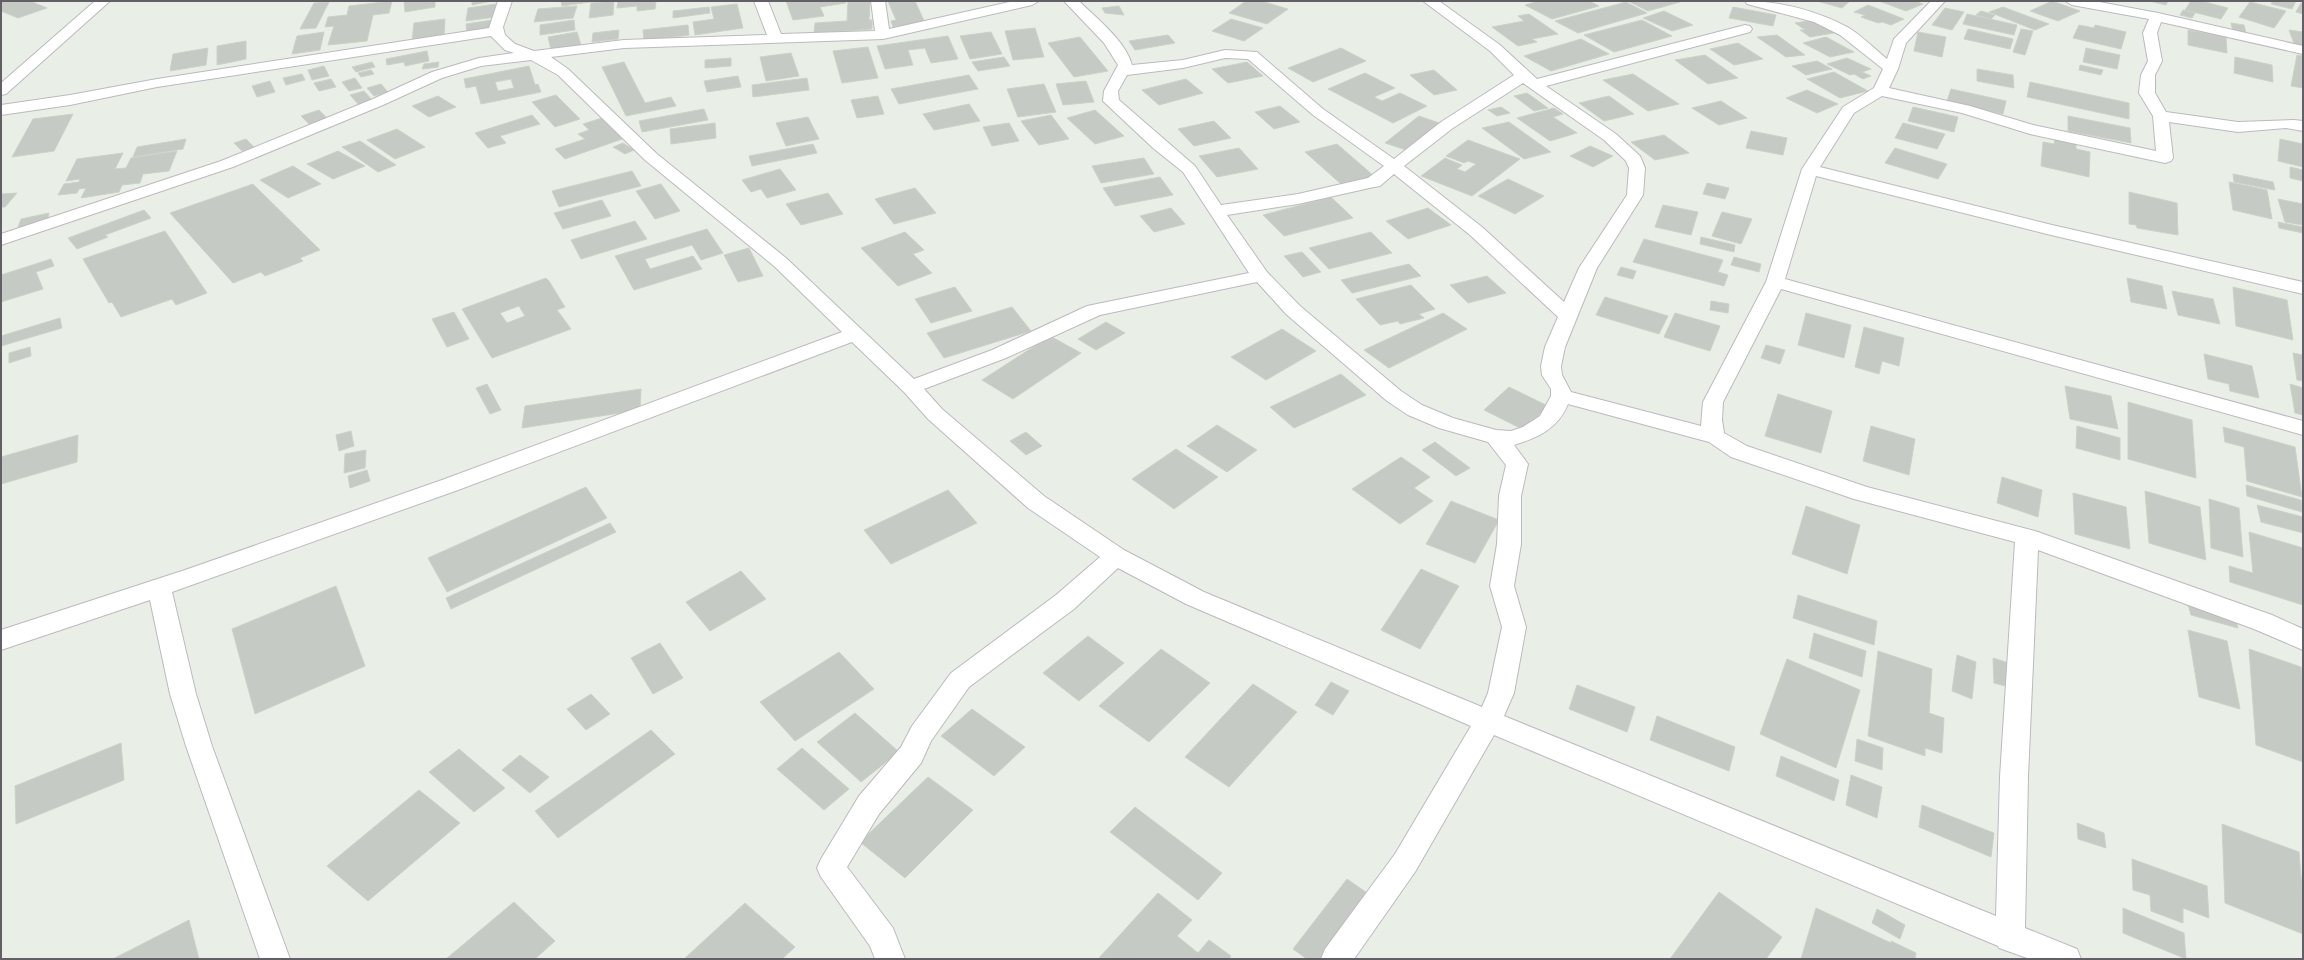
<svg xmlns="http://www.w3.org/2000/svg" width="2304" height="960" font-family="'PT Sans Narrow',sans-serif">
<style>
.building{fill:#c5cac4;stroke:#cad3c6;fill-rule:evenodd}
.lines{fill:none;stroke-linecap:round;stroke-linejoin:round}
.minor-casing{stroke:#bcb9bf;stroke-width:2}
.minor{fill:#fff;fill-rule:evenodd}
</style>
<rect width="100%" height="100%" fill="#e9efe7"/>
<g class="building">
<path d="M1 1H30L47 8 18 18 1 11Z"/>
<path d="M392 1 389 13 373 15 367 41 328 45 334 26 325 27 328 17 347 15 349 6Z"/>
<path d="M404 1H435V7L405 12Z"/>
<path d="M472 1H492L472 5Z"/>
<path d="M561 1H597L562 6Z"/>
<path d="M614 1 613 15 589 18 591 3Z"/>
<path d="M618 1H656L655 9 637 11V6L617 8Z"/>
<path d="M786 1H845L846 3 820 7 824 16 793 20Z"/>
<path d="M848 1H870L869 20H872V29L814 33 815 23 847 21Z"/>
<path d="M888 1H915L925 23 893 27 891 21 896 20Z"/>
<path d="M1246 1H1261L1288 9 1267 24 1229 13Z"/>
<path d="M1539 1H1589L1599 6 1552 19 1525 5Z"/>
<path d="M1628 1H1677L1680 2 1648 11Z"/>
<path d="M1817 1H1850L1842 8Z"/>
<path d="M1879 1H1914L1923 4 1906 11Z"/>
<path d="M2052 1 2080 11 2058 21 2030 11Z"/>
<path d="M2149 1H2168L2166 5Z"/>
<path d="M2191 1H2201L2228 8 2221 19 2185 10Z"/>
<path d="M2273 1H2296L2292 9 2271 4Z"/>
<path d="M329 2 316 28 300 29 314 3Z"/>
<path d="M1626 2 1647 13 1578 33 1555 21Z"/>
<path d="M2250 2 2286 11 2274 28 2239 17Z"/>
<path d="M2301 3 2303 4V14L2296 12Z"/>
<path d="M496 4 495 17 466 21 468 8Z"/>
<path d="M737 4 743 28 695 35 693 22 714 19 711 7Z"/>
<path d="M1868 5 1904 19 1891 25 1882 22 1878 23 1861 17 1865 15 1854 12Z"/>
<path d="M577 6 573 18 534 22 538 9Z"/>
<path d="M1119 6 1124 15 1105 13 1102 8Z"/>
<path d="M709 7 710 13 673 18V11Z"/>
<path d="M1733 7 1776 15 1773 26 1729 18Z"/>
<path d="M2003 7 2049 24 2035 30 1989 12Z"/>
<path d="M1945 8 1964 12 1952 30 1932 25Z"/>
<path d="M2183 10 2195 13 2192 18 2180 15Z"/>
<path d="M1664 11 1693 25 1672 31 1643 18Z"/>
<path d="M1981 11 1995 15 1991 19 1976 15Z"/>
<path d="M1529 14 1558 34 1532 39 1537 42 1518 46 1492 27 1524 21 1518 16Z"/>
<path d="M1967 14 2017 25 2014 35 1963 24Z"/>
<path d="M445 19 444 36 412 41 414 23Z"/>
<path d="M1231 19 1263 28 1244 41 1212 31Z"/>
<path d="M492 20 493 30 467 34 466 24Z"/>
<path d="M574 20 575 30 540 35V25Z"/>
<path d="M1642 20 1672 36 1614 52 1584 35Z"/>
<path d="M1814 20 1834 33 1810 37 1800 30H1805L1795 23Z"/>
<path d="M2231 23 2244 25 2246 33 2233 31Z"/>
<path d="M688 25 689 35 644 41 643 30Z"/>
<path d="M2079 25 2094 28 2095 25 2126 32 2121 49 2073 38Z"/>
<path d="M1035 28 1044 57 1013 60 1005 31Z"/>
<path d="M1968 29 2013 39 2010 49 1964 39Z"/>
<path d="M2021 29 2033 31 2025 55 2013 52Z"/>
<path d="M619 30 618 39 592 42 593 33Z"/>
<path d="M2188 30 2226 37 2227 53 2188 45Z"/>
<path d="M2289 30 2303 32V47L2295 46Z"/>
<path d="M324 32 320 50 292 54 297 36Z"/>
<path d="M577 32 581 45 551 50 548 37Z"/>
<path d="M991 32 1002 54 970 59 960 36Z"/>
<path d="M1918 32 1946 37 1942 57 1914 51Z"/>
<path d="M1168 35 1175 43 1135 50 1129 41Z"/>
<path d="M1777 35 1805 55 1786 57 1757 37Z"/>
<path d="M948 36 958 59 931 63 925 48 908 50 913 65 885 69 877 46Z"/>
<path d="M1080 37 1108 71 1074 77 1048 43Z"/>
<path d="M1826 37 1854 52 1830 57 1803 43Z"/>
<path d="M1581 39 1609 54 1551 71 1524 56Z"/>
<path d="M246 41V59L217 65V46Z"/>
<path d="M1738 43 1763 59 1734 65 1710 49Z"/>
<path d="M868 47 878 78 842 83 833 51Z"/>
<path d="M208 48 206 65 170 71 173 54Z"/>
<path d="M1341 48 1366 61 1313 82 1288 68Z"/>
<path d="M2086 48 2120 55 2117 69 2083 62Z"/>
<path d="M427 51 429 61 405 66 404 62 387 65 386 59Z"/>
<path d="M791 53 799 76 766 81 760 57Z"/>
<path d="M1705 55 1738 78 1708 84 1675 60Z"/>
<path d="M2297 55 2303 56V88L2291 86Z"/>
<path d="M1004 57 1010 66 978 71 972 62Z"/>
<path d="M2235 57 2272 65 2273 82 2234 73Z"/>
<path d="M731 58V66L705 68V60Z"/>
<path d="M1847 58 1871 69 1862 72 1871 76 1863 79 1854 74 1850 75 1827 64Z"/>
<path d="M1817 61 1832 69 1806 75 1792 66Z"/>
<path d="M372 62 375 67 356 72 352 67Z"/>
<path d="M439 62 438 67 422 69 424 64Z"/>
<path d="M624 62 645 103 671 97 676 106 626 116 602 67Z"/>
<path d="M1247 62 1263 76 1228 83 1212 69Z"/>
<path d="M2080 65 2103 70 2101 75 2079 70Z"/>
<path d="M324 66 329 76 312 80 308 70Z"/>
<path d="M529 66 535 85 538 84 541 92 481 104 476 86 466 88 464 79ZM511 79 514 88 498 91 495 82Z"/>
<path d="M1977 69 2013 75 2014 88 1977 81Z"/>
<path d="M371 70 374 74 361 77 358 73Z"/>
<path d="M1434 70 1457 90 1434 95 1410 75Z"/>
<path d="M1834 72 1868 91 1840 98 1807 79Z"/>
<path d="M1365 73 1395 88 1374 97 1382 101 1400 93 1427 106 1393 123 1328 89Z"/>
<path d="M302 74 305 80 286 85 283 78Z"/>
<path d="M1633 74 1679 104 1648 111 1603 80Z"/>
<path d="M969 75 978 89 899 104 891 89Z"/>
<path d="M738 76 741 87 707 92 704 81Z"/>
<path d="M355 78 362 88 349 91 342 82Z"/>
<path d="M807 78 809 90 753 97 752 85Z"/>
<path d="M331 79 336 87 319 91 314 83Z"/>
<path d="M1186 79 1203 93 1159 105 1142 90Z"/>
<path d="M270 81 275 92 257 97 252 86Z"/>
<path d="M1086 81 1094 102 1063 105 1056 84Z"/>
<path d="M2030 82 2129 103V119L2027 97Z"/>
<path d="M381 84 388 92 374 96 367 88Z"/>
<path d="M1044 84 1056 112 1018 117 1007 89Z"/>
<path d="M1951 89 2006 101 2003 114 1947 101Z"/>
<path d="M1807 90 1838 104 1817 113 1786 98Z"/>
<path d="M364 91 373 101 359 105 350 95Z"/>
<path d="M1527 93 1548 108 1534 111 1514 96Z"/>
<path d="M556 95 580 119 555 127 532 102Z"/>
<path d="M438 96 456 107 429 117 412 106Z"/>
<path d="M878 96 884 114 857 118 851 100Z"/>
<path d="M1609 96 1634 114 1604 121 1579 103Z"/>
<path d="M1721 101 1747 118 1719 125 1692 108Z"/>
<path d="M969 104 980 121 934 130 923 114Z"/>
<path d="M1280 106 1300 122 1274 129 1255 112Z"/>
<path d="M1501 107 1510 113 1497 116 1488 110Z"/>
<path d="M1913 107 1958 117 1954 132 1908 121Z"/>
<path d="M1554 108 1563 114 1553 117 1577 133 1550 141 1517 118Z"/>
<path d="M704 109 708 120 642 132 639 121Z"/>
<path d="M319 110 330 121 312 127 301 116Z"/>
<path d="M1095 110 1124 136 1095 144 1067 118Z"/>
<path d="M73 114 54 151 12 157 33 119Z"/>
<path d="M532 115 540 124 500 136 506 143 488 148 475 133Z"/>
<path d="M1051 115 1069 139 1039 145 1021 121Z"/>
<path d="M1419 116 1442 124 1409 151 1385 143Z"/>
<path d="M2068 116 2130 128 2131 143 2068 131Z"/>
<path d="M808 117 819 139 786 146 776 123Z"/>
<path d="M602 118 625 138 565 159 555 149 585 139 578 134 589 130 583 124Z"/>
<path d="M1214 121 1231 138 1194 146 1178 129Z"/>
<path d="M1509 122 1551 152 1524 159 1482 128Z"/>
<path d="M715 123 716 138 671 144 670 129Z"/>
<path d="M1009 123 1019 141 992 146 983 127Z"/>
<path d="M1903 123 1945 134 1937 149 1895 138Z"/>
<path d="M397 129 425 147 395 159 367 140Z"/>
<path d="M1751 131 1787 138 1783 155 1746 148Z"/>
<path d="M1664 135 1689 153 1655 160 1631 142Z"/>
<path d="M186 139 183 149 133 157 137 147Z"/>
<path d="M246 139 254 147 242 151 234 143Z"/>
<path d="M2055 139 2076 144V149L2090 152 2089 177 2041 166 2043 142 2054 144Z"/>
<path d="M2280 139 2303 144V167L2278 161Z"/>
<path d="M1468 140 1520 159 1472 196 1421 176 1445 158 1462 165 1457 169 1465 172 1476 164 1468 161 1464 163 1446 156Z"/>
<path d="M360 141 396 165 378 172 342 147Z"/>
<path d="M623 143 634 150 625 154 613 147Z"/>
<path d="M813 144 817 153 752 166 749 156Z"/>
<path d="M1337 144 1374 176 1341 184 1305 152Z"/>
<path d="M1590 146 1613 156 1593 167 1570 156Z"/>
<path d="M1239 148 1258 169 1217 177 1199 156Z"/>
<path d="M1895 148 1947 164 1938 179 1885 163Z"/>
<path d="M177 151 169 171 143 174 140 183 122 185 119 192 81 198 86 188 79 189 77 193 58 195 64 184 79 182 80 179 66 181 77 159 123 153 115 169 126 168 131 158Z"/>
<path d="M338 151 365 166 333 179 307 164Z"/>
<path d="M1144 158 1154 174 1101 183 1092 166Z"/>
<path d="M293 166 321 184 288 198 260 180Z"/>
<path d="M2290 167 2303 170V181L2290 178Z"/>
<path d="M780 169 796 190 767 198 761 189 751 192 742 180Z"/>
<path d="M632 171 641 186 559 207 552 191Z"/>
<path d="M2233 174 2273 182 2275 190 2234 182Z"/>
<path d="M1160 177 1173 195 1115 206 1103 188Z"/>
<path d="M1508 179 1544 196 1515 214 1478 196Z"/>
<path d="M2229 182 2267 190 2272 219 2233 210Z"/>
<path d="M1707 183 1729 188 1725 199 1703 194Z"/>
<path d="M253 184 320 250 300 258 303 261 265 276 261 272 233 283 170 213Z"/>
<path d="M661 184 680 211 655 219 636 191Z"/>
<path d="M915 188 936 213 894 224 875 199Z"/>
<path d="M2129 192 2177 203 2178 235 2137 228 2136 225 2129 224Z"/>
<path d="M17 193 5 207H1V194Z"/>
<path d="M828 193 843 214 801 225 786 204Z"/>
<path d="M1331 197 1353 218 1284 236 1263 215Z"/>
<path d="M2278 199 2303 204V225L2285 222Z"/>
<path d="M602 200 611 216 563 229 554 213Z"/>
<path d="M1663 205 1698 212 1691 235 1655 227Z"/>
<path d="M1171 208 1185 224 1154 232 1140 216Z"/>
<path d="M1428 208 1451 225 1408 239 1386 221Z"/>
<path d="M144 210 151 218 105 235 108 237 77 249 68 238Z"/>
<path d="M1722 212 1752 219 1741 244 1712 236Z"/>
<path d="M49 213 47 222 18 227 21 219Z"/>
<path d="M635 221 647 239 581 259 571 240Z"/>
<path d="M2278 222 2303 227V233L2279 228Z"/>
<path d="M707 229 723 253 701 260 692 245 645 259 650 269 693 256 702 269 634 290 615 256Z"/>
<path d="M165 231 207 293 176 305 172 299 121 317 112 302 109 303 83 259Z"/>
<path d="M905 232 924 250 913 254 932 273 898 286 861 248Z"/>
<path d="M1371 232 1392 253 1329 269 1309 248Z"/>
<path d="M1701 237 1735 245 1734 252 1700 244Z"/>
<path d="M1644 239 1723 260 1718 272 1728 275 1724 286 1633 262Z"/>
<path d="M749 248 763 276 738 282 724 255Z"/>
<path d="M1302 252 1321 272 1303 277 1284 256Z"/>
<path d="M1734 257 1761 264 1759 272 1731 265Z"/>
<path d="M51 259 54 266 36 272 43 289 1 302V275Z"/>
<path d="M1409 264 1421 276 1352 293 1341 280Z"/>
<path d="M1621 267 1636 271 1633 279 1617 275Z"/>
<path d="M1487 276 1506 293 1468 303 1450 285Z"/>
<path d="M546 278 549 281 565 307 557 310 571 329 492 358 462 309ZM519 306 525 316 507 323 500 313Z"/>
<path d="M2127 278 2162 286 2167 309 2131 302Z"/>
<path d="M1411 285 1435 309 1419 314 1424 318 1400 324 1398 321 1380 325 1356 299Z"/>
<path d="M955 287 972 311 931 323 915 299Z"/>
<path d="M2233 287 2287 300 2293 340 2236 326Z"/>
<path d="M2172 291 2213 299 2220 324 2178 315Z"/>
<path d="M1605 297 1668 316 1659 334 1596 315Z"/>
<path d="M1711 301 1729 304 1728 313 1710 310Z"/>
<path d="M1012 307 1031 331 944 358 927 333Z"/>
<path d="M454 312 469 339 447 347 432 319Z"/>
<path d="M1443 313 1467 329 1389 368 1364 350Z"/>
<path d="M1675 313 1720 326 1710 351 1664 337Z"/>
<path d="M1806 313 1851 325 1844 358 1798 345Z"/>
<path d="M60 318 62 328 1 346V336Z"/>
<path d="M1106 322 1125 333 1096 350 1078 339Z"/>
<path d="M1864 327 1904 338 1899 366 1882 361 1879 374 1855 367Z"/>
<path d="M1282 329 1316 351 1266 380 1231 357Z"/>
<path d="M1050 336 1081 353 1013 399 982 380Z"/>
<path d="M1766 345 1785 350 1780 364 1761 358Z"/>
<path d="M30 347 31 356 9 363V353Z"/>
<path d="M2293 353 2303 355V381L2297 380Z"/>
<path d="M2204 354 2252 366 2259 398 2230 391 2229 384 2208 379Z"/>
<path d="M1341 374 1366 395 1294 428 1270 407Z"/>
<path d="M487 384 501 410 490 414 476 388Z"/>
<path d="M2290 384 2303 388V415L2295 413Z"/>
<path d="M2065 386 2111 396 2118 429 2070 419Z"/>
<path d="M1509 387 1548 406 1524 430 1484 410Z"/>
<path d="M641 389 640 410 522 428 525 406Z"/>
<path d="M1778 394 1832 411 1821 453 1765 436Z"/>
<path d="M2128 402 2192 420 2196 478 2128 459Z"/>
<path d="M1217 425 1257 450 1227 472 1187 446Z"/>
<path d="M1871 426 1915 439 1909 475 1863 461Z"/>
<path d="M2077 426 2120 438V460L2076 448Z"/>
<path d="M2223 427 2295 447 2302 497 2247 481 2244 447 2225 442Z"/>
<path d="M351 431 354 446 339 451 336 435Z"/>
<path d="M1026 432 1042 446 1026 455 1010 441Z"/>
<path d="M78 435 77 462 1 484V457Z"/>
<path d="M1435 442 1470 468 1456 476 1422 450Z"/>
<path d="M1176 449 1218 477 1174 509 1132 479Z"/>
<path d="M366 450 365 468 344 473 345 454Z"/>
<path d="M1401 457 1430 477 1414 488 1433 501 1400 524 1352 489Z"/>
<path d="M367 470 370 481 350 488 348 476Z"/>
<path d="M2002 477 2042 490 2038 517 1997 503Z"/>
<path d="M2246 485 2301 500 2302 512 2247 496Z"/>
<path d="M586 487 607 518 447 592 428 558Z"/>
<path d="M948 490 977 523 891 564 864 530Z"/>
<path d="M2145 491 2200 507 2206 560 2149 543Z"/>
<path d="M2073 493 2126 507 2130 549 2075 534Z"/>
<path d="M2209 499 2239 508 2243 557 2211 548Z"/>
<path d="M1451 501 1499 520 1475 563 1426 544Z"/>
<path d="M2257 505 2303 517V533L2261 522Z"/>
<path d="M1806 506 1860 525 1847 574 1792 554Z"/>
<path d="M610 523 616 532 451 609 446 598Z"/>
<path d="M2249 532 2303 548V605L2230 582 2229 566 2253 573Z"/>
<path d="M1421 569 1459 586 1420 649 1381 630Z"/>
<path d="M741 571 766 599 710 631 686 602Z"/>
<path d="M336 586 365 666 255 714 232 629Z"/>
<path d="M1798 595 1877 621 1874 645 1793 618Z"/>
<path d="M2187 601 2234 613 2238 628 2191 615Z"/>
<path d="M2188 630 2227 641 2240 709 2199 697Z"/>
<path d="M1814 633 1866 651 1862 677 1809 658Z"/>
<path d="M1088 636 1124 663 1079 701 1043 673Z"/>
<path d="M660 643 683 678 653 694 631 658Z"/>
<path d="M1161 649 1210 683 1149 742 1099 706Z"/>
<path d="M2249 649 2301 667 2303 687V762L2256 745Z"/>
<path d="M1878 651 1932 669 1929 713 1944 718 1942 753 1925 748V756L1868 736Z"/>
<path d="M839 652 874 689 795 741 760 702Z"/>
<path d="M1957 655 1976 662 1972 699 1952 691Z"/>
<path d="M1993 658 2012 664 2013 688 1994 683Z"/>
<path d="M1787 659 1860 690 1836 768 1760 734Z"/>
<path d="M1331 682 1349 691 1333 715 1315 705Z"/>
<path d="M1253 684 1297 712 1229 787 1185 757Z"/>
<path d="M1577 685 1635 707 1627 732 1569 709Z"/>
<path d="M591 694 610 714 586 730 567 709Z"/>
<path d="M972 709 1025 747 994 776 941 736Z"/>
<path d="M855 713 899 752 861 782 817 742Z"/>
<path d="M1657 716 1735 747 1729 771 1650 740Z"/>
<path d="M651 730 675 754 558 838 535 811Z"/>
<path d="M1857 739 1883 748 1882 770 1855 761Z"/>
<path d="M121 743 124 780 16 824 15 786Z"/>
<path d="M802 748 849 789 824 810 777 769Z"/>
<path d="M459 749 505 788 474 812 429 772Z"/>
<path d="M520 755 549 777 530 793 502 770Z"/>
<path d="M1781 756 1839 780 1834 801 1776 776Z"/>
<path d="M1851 775 1882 787 1877 818 1846 805Z"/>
<path d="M928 777 973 810 905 878 860 842Z"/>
<path d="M419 790 460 823 368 901 327 866Z"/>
<path d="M1922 805 1994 833 1991 857 1919 827Z"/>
<path d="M1135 807 1222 873 1198 900 1110 832Z"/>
<path d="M2077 823 2104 833 2106 848 2078 839Z"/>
<path d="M2222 824 2299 852 2303 900V934L2225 903Z"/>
<path d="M2132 859 2207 886 2209 918 2183 908V923L2151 911 2150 895 2133 890Z"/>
<path d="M1347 879 1373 897 1326 959H1307L1293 949Z"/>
<path d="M1719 892 1782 937 1766 959H1670Z"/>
<path d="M1158 893 1192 920 1177 936 1198 953 1209 940 1231 956 1229 959 1099 958Z"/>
<path d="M514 902 555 941 535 959H446Z"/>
<path d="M745 903 795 947 782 959H684Z"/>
<path d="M1816 908 1891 943V941L1916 953 1915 959H1801Z"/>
<path d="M2123 908 2184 933 2186 959 2123 933Z"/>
<path d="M1877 909 1905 925 1900 939 1872 923Z"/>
<path d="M189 920 199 959H113Z"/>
</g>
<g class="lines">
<g class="minor-casing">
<g id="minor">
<path d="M95 1H110L6 94 1 95V83Z"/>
<path d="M498 1H512L503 27 505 35 515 44 534 51 624 40 767 35 754 1H768L781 34 875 31 871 1H885L889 29 1014 1H1039L1032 5 883 39 624 48 551 57 568 69 657 154 786 258 914 379 992 350 1087 306 1249 273 1183 172 1153 148 1103 101 1104 91 1118 65 1104 43 1064 1H1079C1097 19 1125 40 1132 65L1183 60 1225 50 1257 52 1323 109 1394 159 1441 122 1514 75 1490 51 1423 1H1439L1500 45 1537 79 1745 25 1750 26 1752 29 1750 32 1546 86 1616 134 1640 156 1645 168 1643 195 1597 268 1565 347 1561 366 1562 375 1571 392 1701 426 1703 402 1766 282 1802 169 1843 107 1874 88 1883 69 1840 35 1814 22 1747 4 1745 1C1780 1 1818 11 1849 28 1862 36 1875 49 1887 59L1894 39 1931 1H1945L1906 43 1898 69 1889 88 1970 106 2033 125 2156 151 2153 116 2139 93 2141 75 2148 61 2143 33 2149 19 2072 5 2065 1H2094L2158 13 2303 46V54L2161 22 2157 33 2162 61 2155 75V93L2166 112 2238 122 2294 120 2303 121V131L2286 128 2238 132 2169 122 2173 158 2171 161 2165 163 2030 134 1962 113 1882 96 1854 113 1820 167 2052 225 2303 282V294L2051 235 1816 176 1785 279 2303 421V435L1781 289 1723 402 1722 420 1724 433 1747 446 1867 487 2035 531 2272 615 2303 629V650L2254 629 2038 550 2028 777 2025 928 2077 949 2081 959H2030L1999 948 1998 946 1494 735 1415 872 1354 959H1321L1325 949 1395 854 1471 726 1186 604 1118 568 1074 609 969 687 931 741 921 763 879 814 847 867 893 928 905 959H875L870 946 821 877 817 868 821 859 859 796 901 747 912 726 951 673 1056 595 1100 557 1028 508 928 419 904 392 852 342 458 490 172 592 196 694 212 746 290 959H260L186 746 170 694 150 600 1 650V630L185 570 442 480 842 332 774 266 645 160 558 75 531 60 481 66 442 78 383 105 233 167 1 245V234L221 161 373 99 432 72 479 58 514 53 505 50 491 36 157 87 70 105 1 115V105L70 95 157 79 489 28ZM1225 58 1248 59 1313 115 1384 166 1368 178 1298 194 1221 205 1195 166 1119 100 1118 91 1127 75 1183 68ZM1523 83 1604 140 1626 161 1629 168 1627 195 1579 268 1564 302 1482 227 1404 166 1453 128ZM1394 174 1470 235 1558 317 1545 347 1541 366 1542 375 1551 389V396L1540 416 1523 427 1511 431 1496 430 1453 418 1422 405 1401 391 1300 306 1267 272 1227 215 1298 204 1374 187 1380 186ZM1257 282 1286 314 1387 401 1408 415 1439 428 1488 442 1506 465 1499 496 1497 544 1490 586 1502 627 1488 693 1482 707 1204 592 1124 550 1044 496 942 409 924 389 1006 358 1100 315ZM1568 404 1709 442 1731 457 1854 499 2015 542 2000 777 1996 916 1504 716 1514 693 1526 627 1514 586 1521 544V496L1528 464 1514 445C1537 438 1558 429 1568 404Z"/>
</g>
</g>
<use href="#minor" class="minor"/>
</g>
<rect width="2304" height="960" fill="none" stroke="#625f66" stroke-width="4"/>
</svg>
